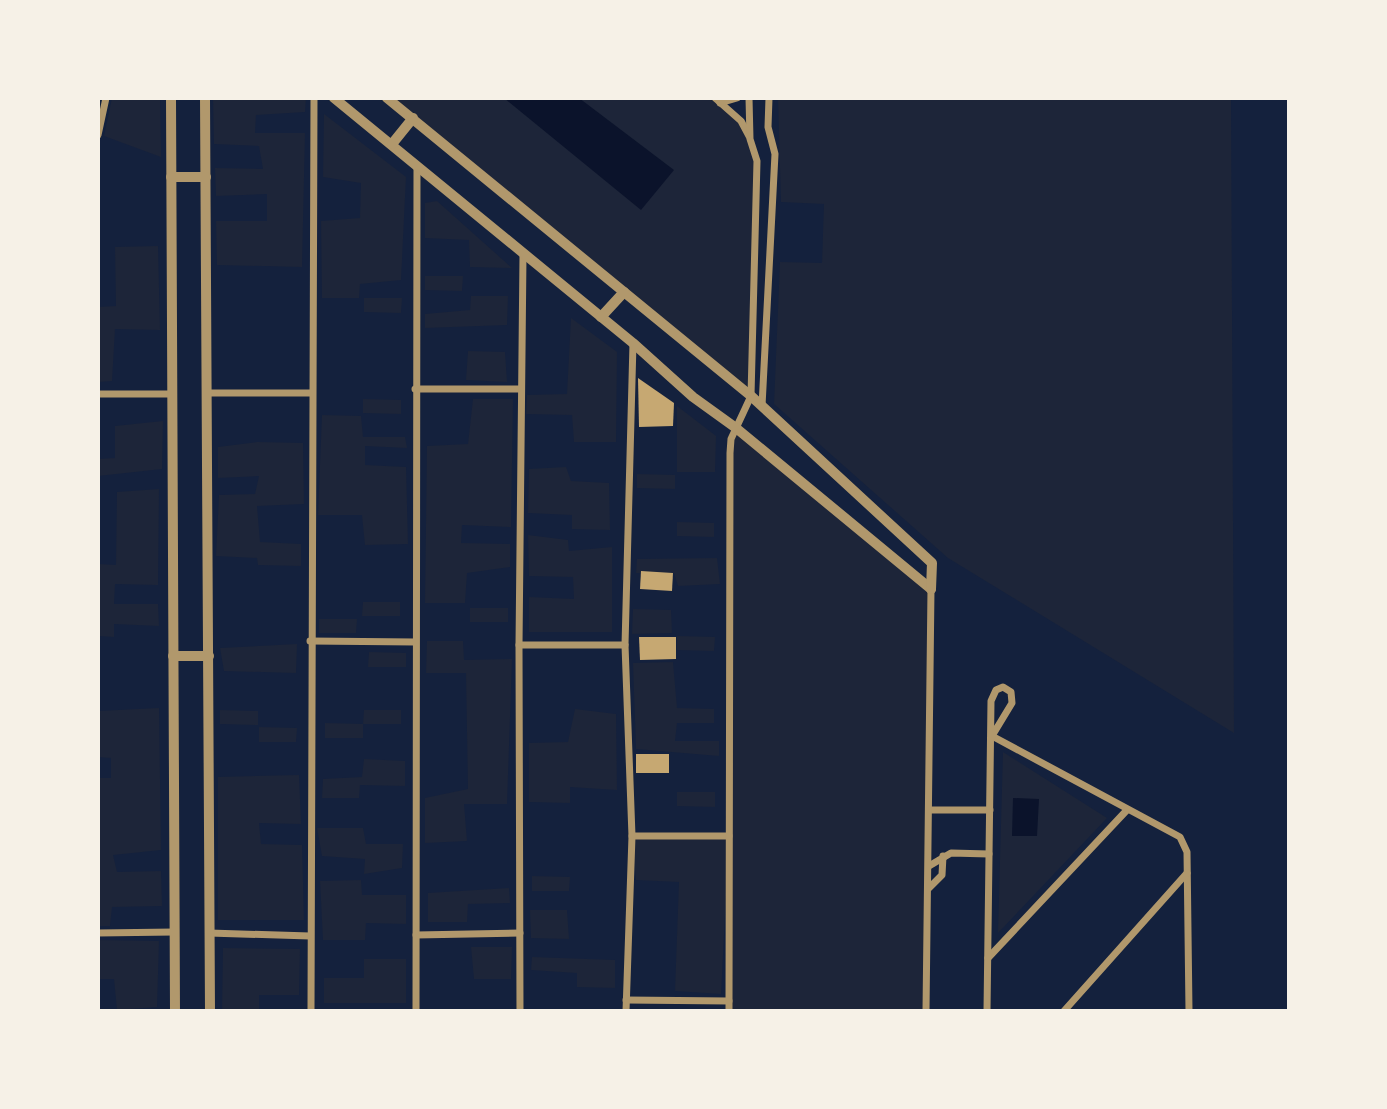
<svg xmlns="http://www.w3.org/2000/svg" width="1387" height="1109" font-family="Inter,sans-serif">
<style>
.green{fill:#1d2539}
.water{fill:#0b132b}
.building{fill:#c6a872}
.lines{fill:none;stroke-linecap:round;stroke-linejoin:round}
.minor{stroke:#b1986c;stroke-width:7}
.tertiary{stroke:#b1986c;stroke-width:10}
</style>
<rect width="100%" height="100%" fill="#14213d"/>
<g class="green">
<path d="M112 98H160L161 157 104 136Z"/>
<path d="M213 98H306L305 112 256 115 255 133H305L302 267 217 265 216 221H267V194L216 196 215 168 263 169 259 146 214 144Z"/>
<path d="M383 98H715L741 121 757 161 751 396Z"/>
<path d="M778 98H1231L1234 733 948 558 774 404 780 262 822 263 824 204 781 202Z"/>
<path d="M324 114 406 177 401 280 360 284 359 298H322L321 221 360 218 361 183 323 177Z"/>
<path d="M437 201 512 268 470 267 469 240 425 238V203Z"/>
<path d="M158 246 160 330 115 329 112 381 98 382V307L116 306 115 247Z"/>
<path d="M425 276H463L462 291 425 290Z"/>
<path d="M471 296H508L507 325 425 328V314L470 310Z"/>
<path d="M364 298H402L401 313 364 312Z"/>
<path d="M571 318 617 352 616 442H574L572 415 526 414 527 395 567 394Z"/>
<path d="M468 351 505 352 507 382 466 380Z"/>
<path d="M363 399 401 400V414L363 413Z"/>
<path d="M473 399H513L511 527 462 525 461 543 510 544V567L467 573 465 603H425L427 446 468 444Z"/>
<path d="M677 406 716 436 715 472H677Z"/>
<path d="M322 415 361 416 363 437H405L407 448 365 446V465L406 467 408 544 365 545 362 515H318Z"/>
<path d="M163 421 162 469 98 476V459L115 458V426Z"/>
<path d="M736 428 931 589 926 1011H729L728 857 721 994 675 991 679 882 636 880 632 836H729L731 439Z"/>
<path d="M257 442 303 443 304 504 257 506 260 542 301 544V566L258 565 257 558 216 556 219 495 255 494 259 476 218 478V447Z"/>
<path d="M566 467 571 481 609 483 610 530 572 529V515L528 513 529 469Z"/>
<path d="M637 474 675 475V489L637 488Z"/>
<path d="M159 489 158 585 115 584 114 604H158L159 626 114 624V637L98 636V564L116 565 117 492Z"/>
<path d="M677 522 714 523V537L677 536Z"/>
<path d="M528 535 568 540 569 551 612 547V632H529V597L574 599 573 577 529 576Z"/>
<path d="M717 558 720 584 678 586 674 573H636L637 559Z"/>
<path d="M363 602H400V616H362Z"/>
<rect x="470" y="608" width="38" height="14"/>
<path d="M633 609 671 610 672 633 632 634Z"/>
<path d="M319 619H357L356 633H319Z"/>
<path d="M677 636 715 637 714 651 677 650Z"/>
<path d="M427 641H463L464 660 512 659 507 804H464L467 841 425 843V798L468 789 466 673H426Z"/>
<path d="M297 644 296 673 224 671 220 648Z"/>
<path d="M369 652 406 653V667H368Z"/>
<path d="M673 662 677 708 714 709V723H677L675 741H719V756L636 749 633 663Z"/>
<path d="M159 708 161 850 113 855 117 872 161 871 162 906 112 907 110 926H98V778H111V758L98 757V711Z"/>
<path d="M575 709 616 714 617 790 570 787V803L529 802V743L568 742Z"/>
<path d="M220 710 258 711V725L220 724Z"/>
<path d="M364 710H401V724H363V738H325V723L363 724Z"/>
<path d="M259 727 297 728 296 742H259Z"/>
<path d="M1003 752 1107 818 998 933Z"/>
<path d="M364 759 405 761V786L360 785 359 798H322L323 779 362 777Z"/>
<path d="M299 775 301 824 259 823 261 844 302 845 304 920H218V777Z"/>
<path d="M677 792H715V807L677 806Z"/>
<path d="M317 828H363L366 844H403L402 868 364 874 365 859 322 856Z"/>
<path d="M532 876 570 877 569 891H532Z"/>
<path d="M361 880 362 895H406V924L366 923 365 940H323L320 881Z"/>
<path d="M509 888 510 903 468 904 467 922H428V893Z"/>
<path d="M530 910H567L569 939 531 938Z"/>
<path d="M98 940 159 941 157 1007 117 1010 114 979H98Z"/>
<path d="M471 947H512L511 979H474Z"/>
<path d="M223 948 300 949 299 995H259V1011H222Z"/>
<path d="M532 957 615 960V988L577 987V973L531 970Z"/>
<path d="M364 959H406V1003H324V978H364Z"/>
</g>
<g class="water">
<path d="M504 98H579L674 170 641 210Z"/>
<path d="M1013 798 1039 799 1037 836H1012Z"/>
</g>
<g class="building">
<path d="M638 378 674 403 673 426 639 427Z"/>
<path d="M641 571 673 573 672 591 640 589Z"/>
<path d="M639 637H676V659L640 660Z"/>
<rect x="636" y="754" width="33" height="19"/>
</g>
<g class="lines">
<g class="minor">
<path d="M715 98 741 121 749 136"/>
<path d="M720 103 737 98"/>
<path d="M98 135 106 98"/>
<path d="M415 389H520"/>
<path d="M207 393H311"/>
<path d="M98 394H172"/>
<path d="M762 406 775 154 768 127 769 98"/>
<path d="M310 641 415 642"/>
<path d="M519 645H625"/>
<path d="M992 736 1180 837 1187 852 1189 1011"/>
<path d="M931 810H990"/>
<path d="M632 836H729"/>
<path d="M929 866 951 853 989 854"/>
<path d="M929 888 942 875 943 856"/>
<path d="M98 933 174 932"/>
<path d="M209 933 310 936"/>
<path d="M416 935 520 933"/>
<path d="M988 958 1127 810"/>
<path d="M626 1000 729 1001"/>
<path d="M311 1011 314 98"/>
<path d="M416 1011 417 165"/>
<path d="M520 1011 519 645 523 255"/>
<path d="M626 1011 632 836 625 645 633 343"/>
<path d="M729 1011 730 453 731 439 751 396 757 161 750 139 749 98"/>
<path d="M926 1011 931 589"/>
<path d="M987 1011 991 701 996 690 1003 687 1011 692 1012 703 992 736"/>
<path d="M1064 1011 1187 873"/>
</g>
<g class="tertiary">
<path d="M171 98 175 1011"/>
<path d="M205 98 210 1011"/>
<path d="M334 98 633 343 693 397 736 428 931 589"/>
<path d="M387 98 751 396 932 563 931 589"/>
<path d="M392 144 413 118"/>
<path d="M171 177H206"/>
<path d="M601 317 624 292"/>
<path d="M173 656H209"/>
</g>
</g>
<rect width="1387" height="1109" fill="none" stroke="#f6f1e7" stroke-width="200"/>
</svg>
